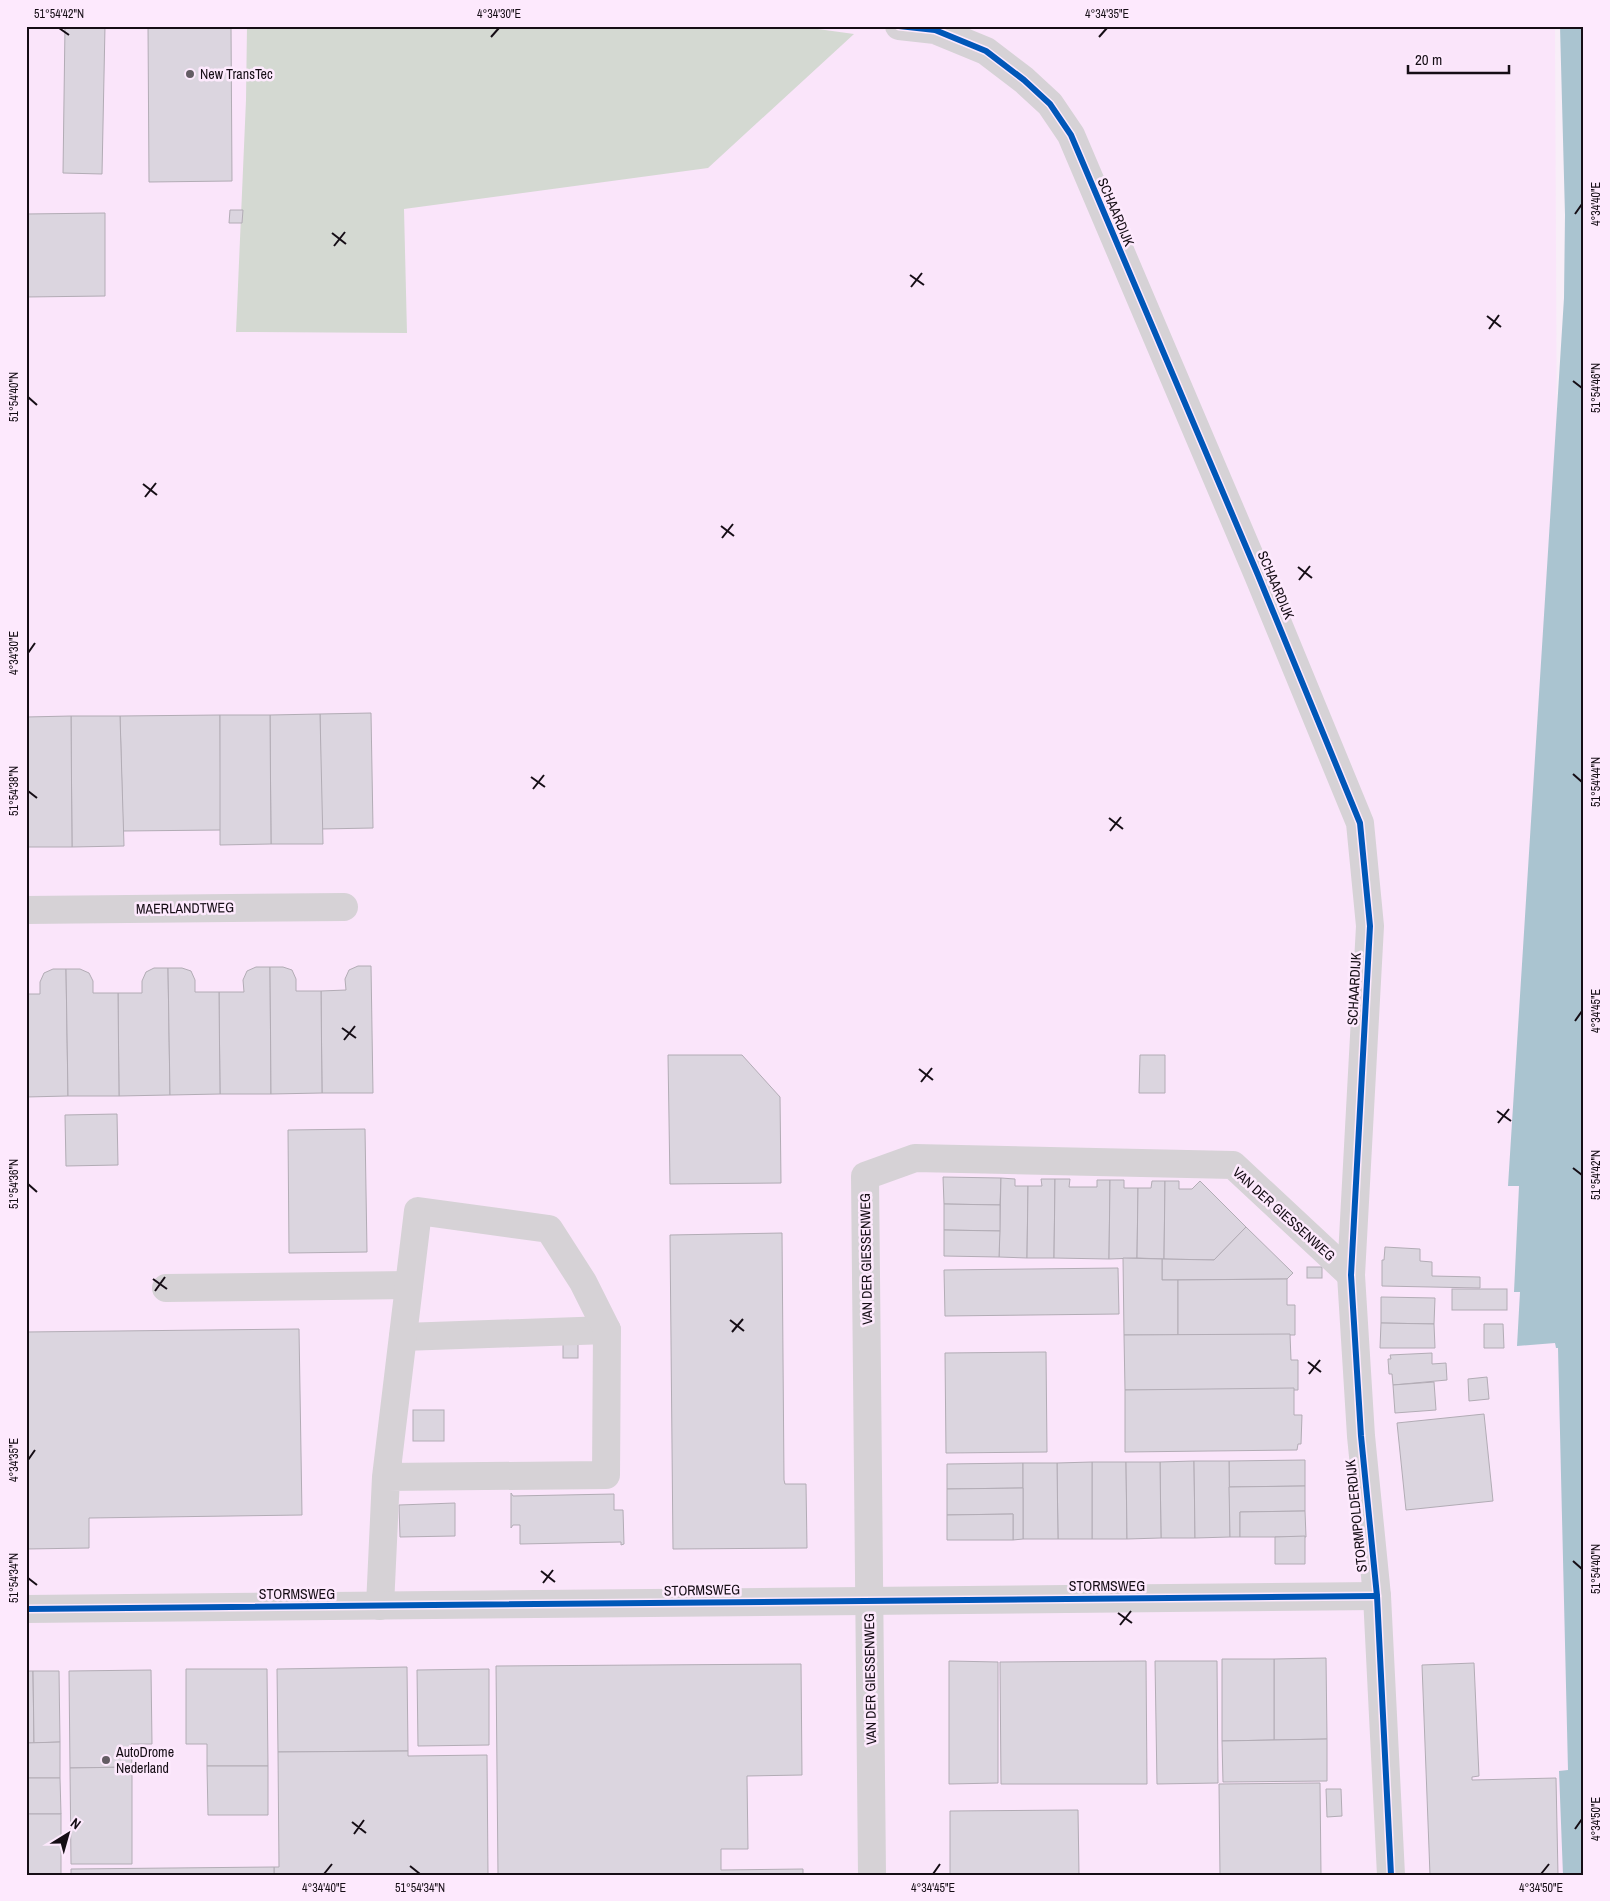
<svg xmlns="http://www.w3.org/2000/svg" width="1610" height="1901" font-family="'Archivo Narrow',sans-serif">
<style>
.built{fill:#fae5fa}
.green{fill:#d4d9d2}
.water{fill:#aac4d0}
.building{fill:#dbd5df;stroke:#b2acb5}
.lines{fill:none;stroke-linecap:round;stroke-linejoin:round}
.minor{stroke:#d6d2d6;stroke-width:28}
.cycleway-casing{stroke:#fde9fd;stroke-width:9}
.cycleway{stroke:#0057b8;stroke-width:6}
.ticks{fill:none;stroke:#150d15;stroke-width:2}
.poi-dot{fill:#645c64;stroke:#fde9fd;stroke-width:2}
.labels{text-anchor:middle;stroke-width:5;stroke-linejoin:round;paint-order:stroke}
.poi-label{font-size:14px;fill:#150d15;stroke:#fde9fd;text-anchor:start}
.street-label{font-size:14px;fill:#150d15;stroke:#fde9fd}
.neatline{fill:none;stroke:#150d15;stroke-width:2}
.ticks-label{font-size:12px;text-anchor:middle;fill:#150d15}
</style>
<rect width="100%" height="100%" fill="#f8eef8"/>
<path class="built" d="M26 26H1555L1561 1369 1584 1875H26Z"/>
<path class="green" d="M247 26H796L854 34 708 168 404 209 407 333 236 332 246 100Z"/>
<path class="water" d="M1560 26H1584V1875H1563L1559 1771 1568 1770 1558 1348H1556L1555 1343 1517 1346 1520 1292H1514L1519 1186H1508L1564 298 1565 215Z"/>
<g class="building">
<path d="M65 26H105L102 174 63 173Z"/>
<path d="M148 26H231L232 181 149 182Z"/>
<path d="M230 210H243L242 223H229Z"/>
<path d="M105 213V296L26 297V214Z"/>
<path d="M371 713 373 828 321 829 320 714Z"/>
<path d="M320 714 323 844H271L270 715Z"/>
<path d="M220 715 221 830 123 831 120 716Z"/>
<path d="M220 715H270L271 844 220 845Z"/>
<path d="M71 716H120L124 846 72 847Z"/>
<path d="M71 716 72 847H26V717Z"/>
<path d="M358 966H371L373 1093H322L321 991 346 990 345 979 349 970Z"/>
<path d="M256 967H270L271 1094H220L219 992H244L243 980 247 971Z"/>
<path d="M270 967H283L292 970 296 979V991H321L322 1093 271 1094Z"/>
<path d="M154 968H168L170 1095 119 1096 118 993H142V981L146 972Z"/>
<path d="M168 968H182L191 971 195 980V992H219L220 1094 170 1095Z"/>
<path d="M53 969H66L68 1096 26 1097V994H40V982L44 973Z"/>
<path d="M66 969H80L89 973 93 981V993H118L119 1096H68Z"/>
<path d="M668 1055H742L780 1097 781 1183 670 1184Z"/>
<path d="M1140 1055H1165V1093H1139Z"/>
<path d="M117 1114 118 1165 66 1166 65 1115Z"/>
<path d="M365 1129 367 1252 289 1253 288 1130Z"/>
<path d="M943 1177 1001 1178 1000 1205 944 1204Z"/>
<path d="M1001 1178 1015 1179V1186H1028L1027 1258 999 1257Z"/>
<path d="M1041 1179H1055L1054 1258H1027L1028 1186H1042Z"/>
<path d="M1055 1179H1070L1069 1187H1097V1180H1110L1109 1259 1054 1258Z"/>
<path d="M1110 1180H1124V1188H1138L1137 1258 1109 1259Z"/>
<path d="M1152 1181H1165L1164 1259 1137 1258 1138 1188H1151Z"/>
<path d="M1165 1181H1179V1189H1192L1200 1181 1246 1227 1214 1260 1164 1259Z"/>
<path d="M944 1204 1000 1205V1231L944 1230Z"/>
<path d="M1246 1227 1293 1273 1287 1279 1162 1280V1259L1214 1260Z"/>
<path d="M944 1230 1000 1231 999 1257 944 1256Z"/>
<path d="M782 1233 784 1480 785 1484H806L807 1548 673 1549 670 1235Z"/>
<path d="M1385 1247 1420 1249V1261L1432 1262V1276L1480 1277V1288L1382 1286V1260H1384Z"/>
<path d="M1123 1258 1162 1259V1280H1178V1335H1124Z"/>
<rect x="1307" y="1267" width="15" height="11"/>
<path d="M1118 1268 1119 1314 945 1316 944 1270Z"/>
<path d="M1287 1279V1305H1295V1335H1178V1280Z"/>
<rect x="1452" y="1289" width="55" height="21"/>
<path d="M1381 1297 1435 1298 1434 1324 1381 1323Z"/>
<path d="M1381 1323 1434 1324 1435 1348H1380Z"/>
<path d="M1484 1324H1503L1504 1348H1484Z"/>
<path d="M299 1329 302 1515 89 1518V1548L26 1549V1332Z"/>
<path d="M1290 1334 1291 1360H1298V1390H1125L1124 1335Z"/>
<rect x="563" y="1343" width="15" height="15"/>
<path d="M1046 1352 1047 1452 946 1453 945 1353Z"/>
<path d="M1432 1353V1364L1446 1363 1447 1380 1393 1385 1392 1374H1389L1388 1359H1391L1390 1355Z"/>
<path d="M1487 1377 1489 1399 1469 1401 1468 1379Z"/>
<path d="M1434 1382 1436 1410 1395 1413 1393 1385Z"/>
<path d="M1294 1388V1415H1302L1301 1444H1298L1297 1450 1125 1452V1390Z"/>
<rect x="413" y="1410" width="31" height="31"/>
<path d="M1484 1414 1493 1501 1406 1510 1397 1423Z"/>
<path d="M1305 1460V1486L1229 1487V1461Z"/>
<path d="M1194 1461 1195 1538H1161L1160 1462Z"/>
<path d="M1194 1461H1229L1230 1537 1195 1538Z"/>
<path d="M1092 1462H1126L1127 1539H1092Z"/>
<path d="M1092 1462V1539H1058L1057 1463Z"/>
<path d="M1126 1462H1160L1161 1538 1127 1539Z"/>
<path d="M1023 1463V1488L947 1489V1464Z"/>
<path d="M1023 1463H1057L1058 1539H1023Z"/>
<path d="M1305 1486V1511L1240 1512V1537H1230L1229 1487Z"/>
<path d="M1023 1488V1539L1013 1540V1514L947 1515V1489Z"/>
<path d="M511 1493 513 1496 614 1494V1510H623L624 1544 621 1545V1542L520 1544V1525H513L511 1528Z"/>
<path d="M455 1503V1536L400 1537 399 1505Z"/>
<path d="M1305 1511 1306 1537H1240V1512Z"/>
<path d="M1013 1514V1540H947V1515Z"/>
<path d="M1305 1536V1564H1275V1537Z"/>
<path d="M1326 1658 1327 1739 1274 1740V1659Z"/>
<path d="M1222 1659H1274V1740L1222 1741Z"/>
<path d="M949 1661 998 1662V1783L949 1784Z"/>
<path d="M1146 1661 1147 1784H1001L1000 1662Z"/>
<path d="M1155 1661H1217L1218 1783 1157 1784Z"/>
<path d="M1474 1663 1479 1776 1472 1777V1780L1556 1778 1558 1875H1430L1422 1665Z"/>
<path d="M801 1664 802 1775 747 1776 748 1849H721V1870L803 1869V1875H498L496 1666Z"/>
<path d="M407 1667 408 1751 278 1752 277 1669Z"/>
<path d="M186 1669H267L268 1766H207V1744H186Z"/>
<path d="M489 1669V1745L418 1746 417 1670Z"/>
<path d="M151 1670 152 1744H131L132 1767 70 1768 69 1671Z"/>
<path d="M26 1671H33L34 1743H26Z"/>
<path d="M33 1671H59L60 1742 34 1743Z"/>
<path d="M1327 1739V1781L1223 1782 1222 1741Z"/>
<path d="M60 1742V1778H26V1743Z"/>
<path d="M408 1751V1756L487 1755 488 1875H274V1867H279L278 1752Z"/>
<path d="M207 1766H268V1815H208Z"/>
<path d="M132 1767V1864H71L70 1768Z"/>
<path d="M26 1778H60L61 1814H26Z"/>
<path d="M1320 1783 1321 1875H1220L1219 1784Z"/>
<path d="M1326 1789H1341L1342 1816 1327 1817Z"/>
<path d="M1078 1810 1079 1875H950V1811Z"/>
<rect x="26" y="1814" width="35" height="61"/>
<path d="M274 1867V1875H71V1869Z"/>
</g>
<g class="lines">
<g class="minor">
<path d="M899 26 935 30 986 51 1024 80 1050 104 1071 135 1258 575 1360 823 1370 926 1351 1275 1361 1436 1377 1596 1391 1875"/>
<path d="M26 910 344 907"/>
<path d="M166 1288 409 1285"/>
<path d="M403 1337 607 1330"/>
<path d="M380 1606 386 1477 606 1475 607 1330 583 1282 549 1229 418 1211 386 1477"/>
<path d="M26 1609 1377 1596"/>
<path d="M872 1875 865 1176 915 1158 1233 1165 1351 1275"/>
</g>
<g class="cycleway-casing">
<g id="cycleway">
<path d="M899 26 935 30 986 51 1024 80 1050 104 1071 135 1258 575 1360 823 1370 926 1351 1275 1361 1436 1377 1596 1391 1875"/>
<path d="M26 1609 1377 1596"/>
</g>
</g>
<use href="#cycleway" class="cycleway"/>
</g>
<path class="ticks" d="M59 28 69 35M491 37 499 28M1099 37 1107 28M1575 214 1582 204M332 233 346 244M334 246 345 232M910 275 924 285M911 287 922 273M1487 316 1501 327M1489 329 1499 315M1573 381 1582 388M28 397 37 405M143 484 157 495M145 497 156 483M721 526 734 536M722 538 733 524M1298 567 1312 578M1299 580 1310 566M28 653 35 643M1573 774 1582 782M531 777 545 787M533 789 544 775M28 791 37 798M1109 818 1123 829M1110 831 1121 817M1575 1021 1582 1011M342 1028 356 1038M344 1040 355 1026M919 1069 933 1080M921 1082 932 1068M1497 1111 1511 1121M1498 1123 1509 1109M1573 1168 1582 1175M28 1184 37 1192M153 1279 167 1289M155 1291 165 1277M730 1320 744 1331M732 1332 743 1319M1308 1362 1321 1372M1309 1374 1320 1360M28 1460 35 1450M1573 1561 1582 1569M541 1571 555 1582M28 1578 37 1585M543 1583 553 1570M1118 1613 1132 1623M1120 1625 1131 1611M352 1822 366 1833M1575 1829 1582 1819M354 1834 364 1820M410 1866 420 1874M324 1874 332 1864M933 1874 940 1864M1541 1874 1549 1864"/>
<g class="poi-dot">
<circle cx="190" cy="74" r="5"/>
<circle cx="106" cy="1760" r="5"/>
</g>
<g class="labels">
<g class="poi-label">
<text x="200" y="79">New TransTec</text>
<text x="116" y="1757">AutoDrome<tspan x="116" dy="16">Nederland</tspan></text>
</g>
<g class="street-label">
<text transform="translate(1116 212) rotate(67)" y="5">SCHAARDIJK</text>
<text transform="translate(1276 585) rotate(67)" y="5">SCHAARDIJK</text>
<text transform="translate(185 908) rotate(-1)" y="5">MAERLANDTWEG</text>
<text transform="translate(1354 989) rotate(-87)" y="5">SCHAARDIJK</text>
<text transform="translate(1284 1214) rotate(42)" y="5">VAN DER GIESSENWEG</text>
<text transform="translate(866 1259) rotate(-91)" y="5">VAN DER GIESSENWEG</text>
<text transform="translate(1356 1516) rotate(-96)" y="5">STORMPOLDERDIJK</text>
<text x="1107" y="1591">STORMSWEG</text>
<text transform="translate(702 1590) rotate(-1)" y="5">STORMSWEG</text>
<text x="297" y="1599">STORMSWEG</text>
<text transform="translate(870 1679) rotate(-91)" y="5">VAN DER GIESSENWEG</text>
</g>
</g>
<rect width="1610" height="1901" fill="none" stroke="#fde9fd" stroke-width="55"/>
<g transform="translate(68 1834) rotate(37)" stroke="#fde9fd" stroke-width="4" paint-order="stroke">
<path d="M0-4L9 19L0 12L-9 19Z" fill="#150d15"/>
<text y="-8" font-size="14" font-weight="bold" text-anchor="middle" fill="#150d15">N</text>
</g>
<path d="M1408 65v8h101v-8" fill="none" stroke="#150d15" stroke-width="2.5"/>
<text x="1415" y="65" font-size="15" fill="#150d15" stroke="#fde9fd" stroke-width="4" paint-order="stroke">20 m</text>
<rect x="28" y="28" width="1554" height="1846" class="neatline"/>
<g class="ticks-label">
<text x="59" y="18">51°54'42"N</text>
<text x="499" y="18">4°34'30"E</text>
<text x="1107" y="18">4°34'35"E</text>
<text transform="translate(1596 204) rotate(-90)" y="4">4°34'40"E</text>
<text transform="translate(1596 388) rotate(-90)" y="4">51°54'46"N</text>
<text transform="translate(14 397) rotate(-90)" y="4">51°54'40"N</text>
<text transform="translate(14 653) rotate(-90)" y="4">4°34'30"E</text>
<text transform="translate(1596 782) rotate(-90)" y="4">51°54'44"N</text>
<text transform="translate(14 791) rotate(-90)" y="4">51°54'38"N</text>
<text transform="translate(1596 1011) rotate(-90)" y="4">4°34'45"E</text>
<text transform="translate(1596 1175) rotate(-90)" y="4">51°54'42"N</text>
<text transform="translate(14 1184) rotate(-90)" y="4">51°54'36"N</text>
<text transform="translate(14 1460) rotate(-90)" y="4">4°34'35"E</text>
<text transform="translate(1596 1569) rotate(-90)" y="4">51°54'40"N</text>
<text transform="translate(14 1578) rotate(-90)" y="4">51°54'34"N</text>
<text transform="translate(1596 1819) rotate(-90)" y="4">4°34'50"E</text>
<text x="324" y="1892">4°34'40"E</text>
<text x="420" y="1892">51°54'34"N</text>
<text x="933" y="1892">4°34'45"E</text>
<text x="1541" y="1892">4°34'50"E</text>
</g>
</svg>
